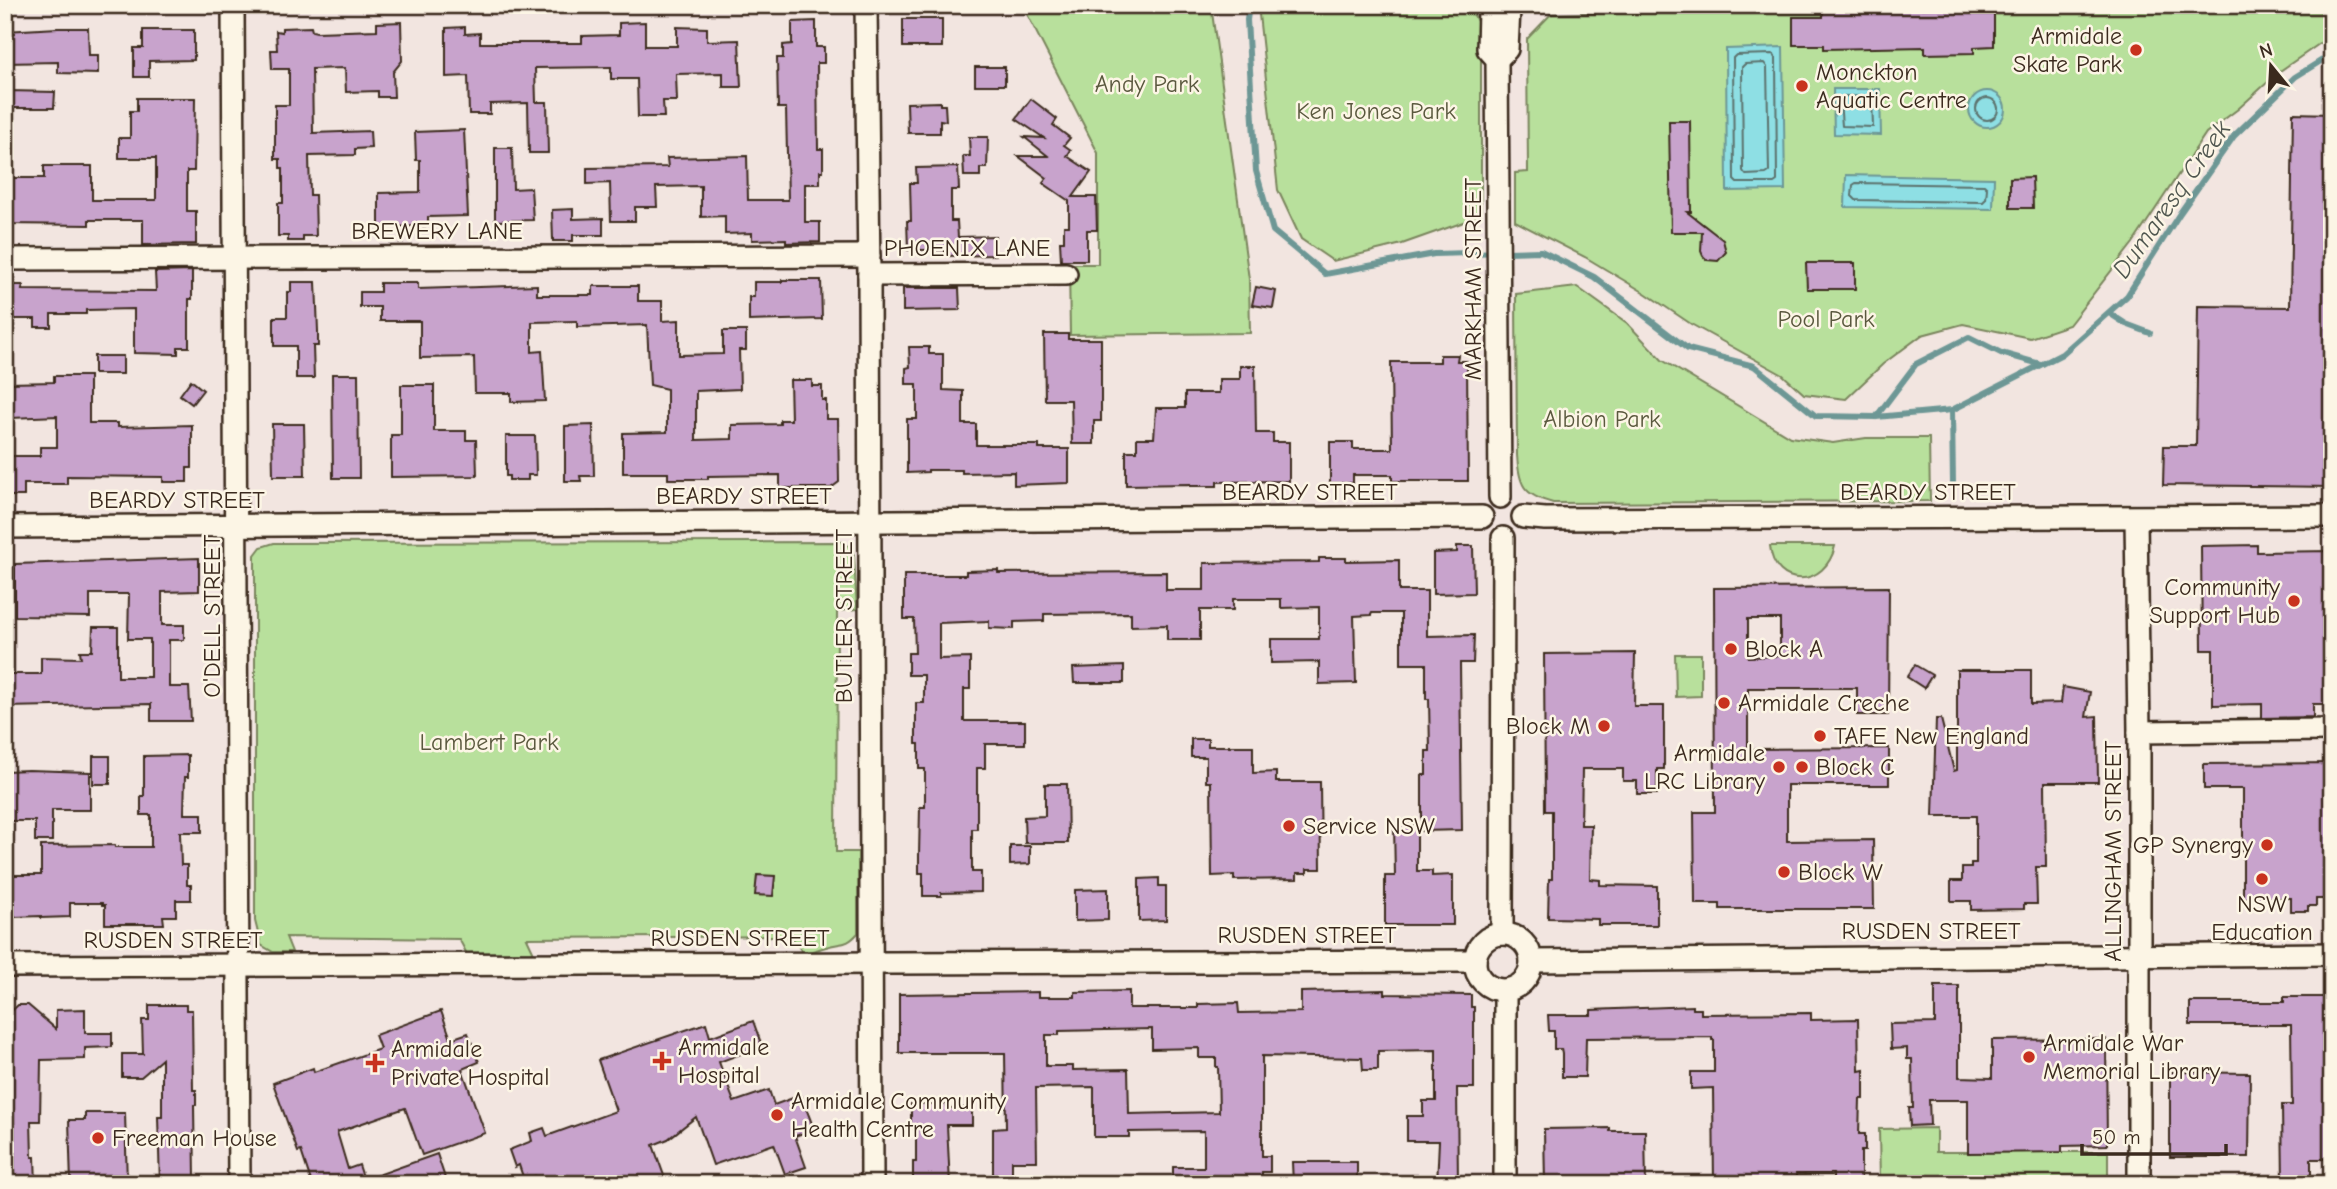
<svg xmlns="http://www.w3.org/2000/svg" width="2337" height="1189" font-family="'Comic Neue',sans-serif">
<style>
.green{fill:#b8e09c;stroke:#7a855d;stroke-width:2}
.water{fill:#8edfe4;stroke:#6d9795;stroke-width:2}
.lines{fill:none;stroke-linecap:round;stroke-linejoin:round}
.shore{stroke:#5c726d;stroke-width:2}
.stream{stroke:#6d9795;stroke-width:6}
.building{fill:#c8a3cc;stroke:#3b2a1e;stroke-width:2;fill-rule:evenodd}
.minor-casing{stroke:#3b2a1e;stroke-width:26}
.minor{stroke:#fcf5e5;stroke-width:21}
.poi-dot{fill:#c8321e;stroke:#fcf5e5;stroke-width:2.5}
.labels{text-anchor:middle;stroke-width:5;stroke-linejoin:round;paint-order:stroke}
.poi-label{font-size:24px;fill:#3b2a1e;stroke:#fcf5e5;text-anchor:start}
.park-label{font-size:24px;fill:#5a583e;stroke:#fcf5e5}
.street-label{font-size:24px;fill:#3b2a1e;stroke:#fcf5e5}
.water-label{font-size:26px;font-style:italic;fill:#505750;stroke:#fcf5e5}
</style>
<rect width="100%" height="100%" fill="#f2e5e0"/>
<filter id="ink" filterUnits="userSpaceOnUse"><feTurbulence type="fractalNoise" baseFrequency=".0143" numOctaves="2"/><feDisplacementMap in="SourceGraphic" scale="14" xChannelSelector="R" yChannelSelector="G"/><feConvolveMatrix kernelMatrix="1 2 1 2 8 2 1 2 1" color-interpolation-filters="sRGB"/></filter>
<g filter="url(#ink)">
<g class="green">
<path d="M1025 5H1211L1249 279 1250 333 1070 335 1069 264H1098V153L1026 12Z"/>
<path d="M1258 5H1460L1474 15 1481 30V216L1402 244 1333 261 1301 239 1278 190Z"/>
<path d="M1994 7 2074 10 2332 7V35L2280 71 2238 109 2206 133 2133 243 2069 325 2030 338 1963 324 1922 335 1883 364 1846 399 1804 394 1783 375 1691 324 1645 293 1585 257 1515 221V173L1528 172 1527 39 1551 14 1667 11Z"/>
<path d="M1577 287 1627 323 1662 360 1790 437 1833 443 1866 438H1929L1930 501 1553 503C1523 495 1519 485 1517 455L1516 294Z"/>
<path d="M842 542 852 548 854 556 857 609 837 611 836 852H858V933C846 947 841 942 826 947 818 949 811 952 803 953L791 936 527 938 535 955 467 954 459 939 286 937 292 952H273L261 945 255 921V555L261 547 274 543Z"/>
<path d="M1770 546H1835C1826 588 1774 590 1770 546Z"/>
<path d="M1675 654H1701V696L1676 697Z"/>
<path d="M1936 1128V1152H2108V1184H1880L1879 1129Z"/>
</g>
<g class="water">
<path d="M1783 47 1785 190 1727 191 1726 49Z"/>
<path d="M1833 89H1880L1881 135 1834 134Z"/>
<circle cx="1987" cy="109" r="18"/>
<path d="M1846 175 1994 178 1993 209 1845 207Z"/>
</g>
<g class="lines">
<g class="shore">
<path d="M1773 54 1776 58 1777 181 1774 183H1737L1734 180 1733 58 1736 55Z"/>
<path d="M1764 63 1767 67 1769 172 1766 174 1746 175 1743 171 1742 67 1745 64Z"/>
<path d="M1844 96 1872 97 1873 127 1842 126 1840 100Z"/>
<circle cx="1987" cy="109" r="11"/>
<path d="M1856 183 1984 185 1987 188 1986 199 1983 202 1856 200 1852 196 1853 185Z"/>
</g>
<g class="stream">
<path d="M1249 5 1247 20 1256 171 1273 231 1325 274 1434 254 1541 251 1594 277 1688 349 1754 366 1816 416 1876 417 1952 410 2062 354 2127 296 2180 213 2234 136 2295 77 2332 54"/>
<path d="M2109 313 2126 324 2150 333"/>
<path d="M1952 410 1953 484"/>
<path d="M1876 417 1916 364 1969 337 2001 353 2040 364"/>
</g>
</g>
<g class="building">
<path d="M1994 7V46L1974 47V53L1925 54V47L1824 49V45H1793V17H1823V10Z"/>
<rect x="903" y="19" width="39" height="28"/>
<path d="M816 21V47H824V63H817L818 149H823V171H820V184H805V222H820V242L786 243V239L752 240V233L725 234V216L701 217V186L656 187 657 207H635V221H611L610 183 587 184V168L668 167 667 158 747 156 748 200H788L786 108H778L777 58H783V45L792 44V22Z"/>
<path d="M401 22 402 61 393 72 394 97H378V91L346 92 345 68 312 69 313 133 370 131 371 148 355 149V155L309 156 310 195H315L316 236H303V241H288V236H278V203H283V168H280V159H275V105H289V69H272L271 50H277L276 31 282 32V28L311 27 312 31 317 32 377 30V23Z"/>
<path d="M645 22V46H677V27L707 28V41L739 40 741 87H723V73L676 74 677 101H663L664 117H638L637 79H611V67L535 68 536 102H547L548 153H529L528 103 490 104V114H469L468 76 446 77V28L465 27V34L480 33V43H582V36L619 35V23Z"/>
<path d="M58 28H88L89 55H98V74L58 73V62L5 63V31Z"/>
<path d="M143 30H194V60L149 61V77H134V48H143Z"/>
<rect x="975" y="67" width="30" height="18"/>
<path d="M8 91 55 92 54 108H8Z"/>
<path d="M137 98H195L194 171H187V211H196V244L143 245V220H89V225L6 224 5 178H44V166H92V200H156V158H119V138H130V111H137Z"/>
<path d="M1031 99 1057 119 1053 125 1070 138 1064 145 1071 150 1067 156 1091 172 1073 197H1096L1097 230H1087V260H1061L1060 241H1064V226H1069V201L1043 183 1047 178 1018 156H1048L1024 137 1044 138 1016 119Z"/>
<path d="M940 102V105H945L946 121 940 120V133H908L907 103Z"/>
<path d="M2293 113 2332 114V487L2163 485 2164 446H2196L2198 306 2290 307Z"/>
<path d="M1669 121H1690L1691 212H1687L1723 240 1726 252 1718 261 1707 260 1703 256 1701 251 1702 232H1671Z"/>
<path d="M464 130 468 216 428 217V226L379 227V193L420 192V160H416L415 132Z"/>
<path d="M969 137H988L987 168H980V176H964L963 156H970Z"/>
<path d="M495 148H512L513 189 531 188 533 220 495 221Z"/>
<path d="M958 167 959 190H951V221H957L958 237 995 236V255L945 256V250H908L907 221H911L910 183H917L916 168Z"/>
<path d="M2032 177 2033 208H2010V178Z"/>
<path d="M573 209V219L603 218V235H573V241H553L552 210Z"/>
<path d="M1806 263H1855V289H1807Z"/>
<path d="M192 271V299H189V347H178V354L134 353V309L86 310V314H51V327H35V319H5V285H23L22 290 156 291 155 272Z"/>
<path d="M782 280H821L822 319 749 321V297H754V282H782Z"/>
<path d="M291 282H316L318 331V346H313L314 378H296V346H274V317H287V292H291Z"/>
<path d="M380 283H418V289L537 285V295H593V286H638V301H662V321L679 320V355L723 354V331H746V350H739L740 389 696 391V440L732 439V425L780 424V420H791L790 380H812V386H822V400H826V419H838L839 482 831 488H780V475L708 476V479H668V473H623V433L667 432V389L650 385 647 325 577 327V321L532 322V352L542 351 545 401 511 402V393H475L474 357 420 358V321H380V307H360V292H380Z"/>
<path d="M1256 287 1276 291 1273 308 1252 305Z"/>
<path d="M903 288H959L960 310 903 311Z"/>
<path d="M1044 334H1068V339H1101V421H1094V444H1072L1071 400H1045Z"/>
<path d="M909 347H929V354H943V390L963 391V424H976V445H1039V449H1069V483L1014 485V472L962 473V470H928V472L907 473V419H917V384H906V368L910 367Z"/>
<path d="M1440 355H1458L1457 361H1467L1468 481H1392V475H1353V483H1330V442H1353V449H1392L1391 362H1440Z"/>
<rect x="94" y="356" width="29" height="18"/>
<path d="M1240 366H1255L1256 433H1273V442H1289V481L1217 482V486H1190V484L1126 485V451H1137V438H1154L1156 408H1185V393H1219V379H1240Z"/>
<path d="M332 374H358L359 478H333Z"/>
<path d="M54 376H89V423H118V427L192 425V468H187V482H163V477L67 476V484H24V496H5V456H40V447H57V416L11 418 9 383 54 382Z"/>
<path d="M191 380 203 390 192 404 180 395Z"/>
<path d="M401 385H434V431H466V440H476L477 476 391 477V435H401Z"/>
<path d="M272 424H304L305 476H273Z"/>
<path d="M593 425 594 476H580L581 481H565V426Z"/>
<path d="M506 436H535L536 475H528V480H509V476H506Z"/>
<path d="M2257 545V552L2332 551V704H2313V717L2262 718V704L2213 705V650H2202L2201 546Z"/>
<path d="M1457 546H1473L1474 593 1433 594V553L1457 552Z"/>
<path d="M199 558V591L162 592V625H184V640H169V687H189L191 721H151V704L5 707V674H41V657L81 658 80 651H92L93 627H118V677H150V639H128L129 594H90V617L15 616V564Z"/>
<path d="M1319 558H1346V561L1399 560V591H1427V636L1474 635 1473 663H1460L1462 830 1422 831V775H1426V751H1430L1429 699H1426V664H1401V613H1372L1371 615 1354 616 1356 683 1319 684V662L1271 663V639H1319V607L1281 608V599H1233V610H1200V640H1167V625L1131 626V613L1044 614V621L1014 622V629L989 628V621L939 623V659L970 658V689H964V721H1025V744H985V768H977V829H972V872H981V892L941 893V896H923V873H919V856L920 807H925V769H919V744H916V703H924V675H908V653H915L914 619H904V575H966V571L998 570V573L1166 572V590H1204V563L1319 562Z"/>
<path d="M1889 587 1888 715H1857V688H1748V749L1889 748V785H1787V841L1873 840 1874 909H1720V904H1695L1694 812H1715L1714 588ZM1748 619H1780V656L1748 657Z"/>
<path d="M1635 653 1634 706H1664V769H1657V794H1637V781H1623V769H1582L1581 825H1591L1590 879 1600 880V885L1657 886V925H1598V919L1548 918 1549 879H1552V811H1545L1544 654Z"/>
<path d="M1915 665 1932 675 1924 688 1907 677Z"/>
<path d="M1124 666V683H1074L1073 668Z"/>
<path d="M1957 670H2031V704L2061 703 2063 687 2090 692 2086 717 2097 716 2098 782H2045L2046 867H2036L2037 904H2024V909L1971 910V901H1951V881H1962V868H1971V863H1976V816H1933L1936 719H1941L1954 771 1957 770Z"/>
<path d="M1191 739H1208V746H1253V773L1276 772V782H1320L1321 869H1307V873H1297V879L1234 880V875L1212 876 1211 782H1206V757H1191Z"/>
<path d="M188 755V777H185L184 814H202V832H180L181 865H187V885H191V900H176V916H163L164 924H105V905H102V903H70V917L41 918V916L14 917V914H5V875H41V846L115 845V847H151V815H141V796H144V756Z"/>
<rect x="93" y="756" width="17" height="28"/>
<path d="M2332 763V899H2316V906H2308V911H2291V898H2243V789H2204V764Z"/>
<path d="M29 770 90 772V810H52V841H35V821H5V771Z"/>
<path d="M1045 784H1067L1068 843H1025L1024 817 1045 816Z"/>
<path d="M1394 825H1417V871H1432V876L1453 875V925H1385V876H1395Z"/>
<path d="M1010 846H1030V864L1010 865Z"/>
<path d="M757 875 775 876 773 896 755 895Z"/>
<path d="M1159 878V886H1166V920L1139 921V879Z"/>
<path d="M1108 889V920L1075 921V890Z"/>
<path d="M1935 986H1959V1077L1992 1078V1040L2106 1039 2107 1145 2062 1146V1152L1968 1153V1100H1929L1930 1125 1910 1126 1909 1108H1913L1912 1059H1907V1048L1891 1049 1890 1024 1935 1023Z"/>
<path d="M1385 990V994L1471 995V1007H1474V1088H1457L1458 1184H1437L1439 1141H1407V1116H1423V1101H1436V1050L1378 1051V1070H1363L1362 1058 1262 1056V1156H1270V1172H1262V1184H1173V1167H1204V1131L1129 1132V1137H1094V1087L1036 1088 1037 1161H1012V1184H993V1129L1006 1128 1005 1053H899V994L1038 992V997H1075V992L1129 991V1008H1198V1004L1238 1003 1239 1013 1301 1012V992ZM1152 1029V1049L1199 1048V1058H1216V1067H1218L1219 1112 1129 1114 1128 1069 1073 1070V1066H1046V1035H1059V1031Z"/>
<path d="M2284 997H2332V1159H2311V1184H2283L2282 1105H2292L2291 1025H2190V1002H2284Z"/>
<path d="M18 1005H28L56 1029V1010L85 1009V1033H112V1047L85 1048V1059L41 1060 40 1121H31L32 1157H35L36 1184H5V1017Z"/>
<path d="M149 1005H186V1010H192L193 1090H196V1105H194L195 1180H186V1184H160L158 1117H162V1059L141 1077H122V1054H143L142 1020H149Z"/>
<path d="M1693 1006V1009H1701V1014L1811 1013V1020L1858 1019 1859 1071 1864 1070V1099H1860L1859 1134H1865V1151H1861V1184H1833V1174H1796V1182L1714 1184 1713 1088 1691 1089V1072H1714V1040H1712V1037L1586 1038 1585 1077H1562V1054L1561 1049H1554V1031H1549L1548 1015H1591V1010Z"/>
<path d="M441 1011 451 1039 468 1033 479 1062 462 1069 485 1133 422 1155 405 1108 337 1132 348 1169 359 1165 364 1180 437 1154 447 1184H312L301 1151 298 1152 273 1083 313 1068 314 1072 380 1049 375 1035Z"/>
<path d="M753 1021 762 1046 719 1062 734 1102 769 1090 774 1105 801 1095 814 1129 795 1136 806 1167 785 1174 774 1144 713 1165 696 1117 668 1139 653 1145 667 1184H538L535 1176 524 1180 519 1165 515 1167 509 1150 532 1141 530 1133 544 1128 547 1136 616 1111 598 1060 706 1023 710 1037Z"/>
<path d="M2170 1072 2250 1073 2249 1157H2170Z"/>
<path d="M911 1104H947V1108H972V1125H947L950 1184H913V1162H916V1129L911 1128Z"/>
<path d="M85 1113H125L127 1184H71L69 1120H85Z"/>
<path d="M1610 1128V1131H1645L1646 1184H1545L1544 1129Z"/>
<path d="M1292 1162H1357V1184H1293Z"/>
</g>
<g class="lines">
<g class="minor-casing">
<g id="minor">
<path d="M233 5 239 1184"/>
<path d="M866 5 869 275 872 1184"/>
<path d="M1489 10 1488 49 1497 59 1500 497"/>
<path d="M1497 59 1507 49 1509 9"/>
<path d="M5 259 869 256"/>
<path d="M869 275 1066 274"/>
<path d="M1523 517 1545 519 2332 516"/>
<path d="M2136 518 2139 732V1184"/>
<path d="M5 527 1482 517"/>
<path d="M2139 732 2332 730"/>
<path d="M1502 934 1503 538"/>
<circle cx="1503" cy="962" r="28"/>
<path d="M1531 961 2332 954"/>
<path d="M5 966 1475 961"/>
<path d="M1505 990V1184"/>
</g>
</g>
<use href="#minor" class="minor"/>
</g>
</g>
<g class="poi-dot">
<circle cx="2136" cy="50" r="7"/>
<circle cx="1802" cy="86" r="7"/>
<circle cx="2294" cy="601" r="7"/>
<circle cx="1731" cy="649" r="7"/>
<circle cx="1724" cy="703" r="7"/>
<circle cx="1604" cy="726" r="7"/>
<circle cx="1820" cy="736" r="7"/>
<circle cx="1779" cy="767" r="7"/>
<circle cx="1802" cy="767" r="7"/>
<circle cx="1289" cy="826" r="7"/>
<circle cx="2267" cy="845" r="7"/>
<circle cx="1784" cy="872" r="7"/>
<circle cx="2262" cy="879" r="7"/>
<circle cx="2029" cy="1057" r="7"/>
<path d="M658.5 1050.5h7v7h7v7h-7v7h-7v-7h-7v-7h7z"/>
<path d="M371.5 1052.5h7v7h7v7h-7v7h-7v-7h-7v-7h7z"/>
<circle cx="777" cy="1115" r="7"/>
<circle cx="98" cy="1138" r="7"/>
</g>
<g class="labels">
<g class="poi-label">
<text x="2122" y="44" text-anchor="end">Armidale<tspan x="2122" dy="28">Skate Park</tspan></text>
<text x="1816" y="80">Monckton<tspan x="1816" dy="28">Aquatic Centre</tspan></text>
<text x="2280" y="595" text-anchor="end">Community<tspan x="2280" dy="28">Support Hub</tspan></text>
<text x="1745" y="657">Block A</text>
<text x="1738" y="711">Armidale Creche</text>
<text x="1590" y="734" text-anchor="end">Block M</text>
<text x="1834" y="744">TAFE New England</text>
<text x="1765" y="761" text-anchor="end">Armidale<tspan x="1765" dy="28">LRC Library</tspan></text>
<text x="1816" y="775">Block C</text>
<text x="1303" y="834">Service NSW</text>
<text x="2253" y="853" text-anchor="end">GP Synergy</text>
<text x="1798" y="880">Block W</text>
<text x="2262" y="912" text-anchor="middle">NSW<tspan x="2262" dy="28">Education</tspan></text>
<text x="2043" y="1051">Armidale War<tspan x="2043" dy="28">Memorial Library</tspan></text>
<text x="678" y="1055">Armidale<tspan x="678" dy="28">Hospital</tspan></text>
<text x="391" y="1057">Armidale<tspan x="391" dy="28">Private Hospital</tspan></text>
<text x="791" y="1109">Armidale Community<tspan x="791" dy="28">Health Centre</tspan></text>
<text x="112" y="1146">Freeman House</text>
</g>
<g class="park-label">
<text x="1147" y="92">Andy Park</text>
<text x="1376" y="119">Ken Jones Park</text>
<text x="1826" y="327">Pool Park</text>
<text x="1602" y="427">Albion Park</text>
<text x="489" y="750">Lambert Park</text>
</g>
<g class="street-label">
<text x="437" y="239">BREWERY LANE</text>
<text x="967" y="256">PHOENIX LANE</text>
<text transform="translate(1473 279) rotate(-90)" y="8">MARKHAM STREET</text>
<text x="1310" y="500">BEARDY STREET</text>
<text x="1928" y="500">BEARDY STREET</text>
<text x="744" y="504">BEARDY STREET</text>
<text x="177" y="508">BEARDY STREET</text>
<text transform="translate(212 616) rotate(-90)" y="8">O'DELL STREET</text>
<text transform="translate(844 616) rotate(-90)" y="8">BUTLER STREET</text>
<text transform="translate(2113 851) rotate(-90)" y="8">ALLINGHAM STREET</text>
<text x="1931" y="939">RUSDEN STREET</text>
<text x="1307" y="943">RUSDEN STREET</text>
<text x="740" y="946">RUSDEN STREET</text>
<text x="173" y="948">RUSDEN STREET</text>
</g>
<g class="water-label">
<text transform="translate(2171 199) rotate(-55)" y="9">Dumaresq Creek</text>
</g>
</g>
<rect width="2337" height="1189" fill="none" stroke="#fcf5e5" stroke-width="28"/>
<rect x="14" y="14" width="2309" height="1161" fill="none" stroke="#3b2a1e" stroke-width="2.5" filter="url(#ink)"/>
<g transform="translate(2271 66) rotate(342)" stroke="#fcf5e5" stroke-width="5" paint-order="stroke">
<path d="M0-5L12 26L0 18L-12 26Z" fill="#3b2a1e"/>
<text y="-10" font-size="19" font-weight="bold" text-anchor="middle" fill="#3b2a1e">N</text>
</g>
<path d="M2082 1144v10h144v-10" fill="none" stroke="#3b2a1e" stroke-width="3.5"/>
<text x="2092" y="1144" font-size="21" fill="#3b2a1e" stroke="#fcf5e5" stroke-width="5" paint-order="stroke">50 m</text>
</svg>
